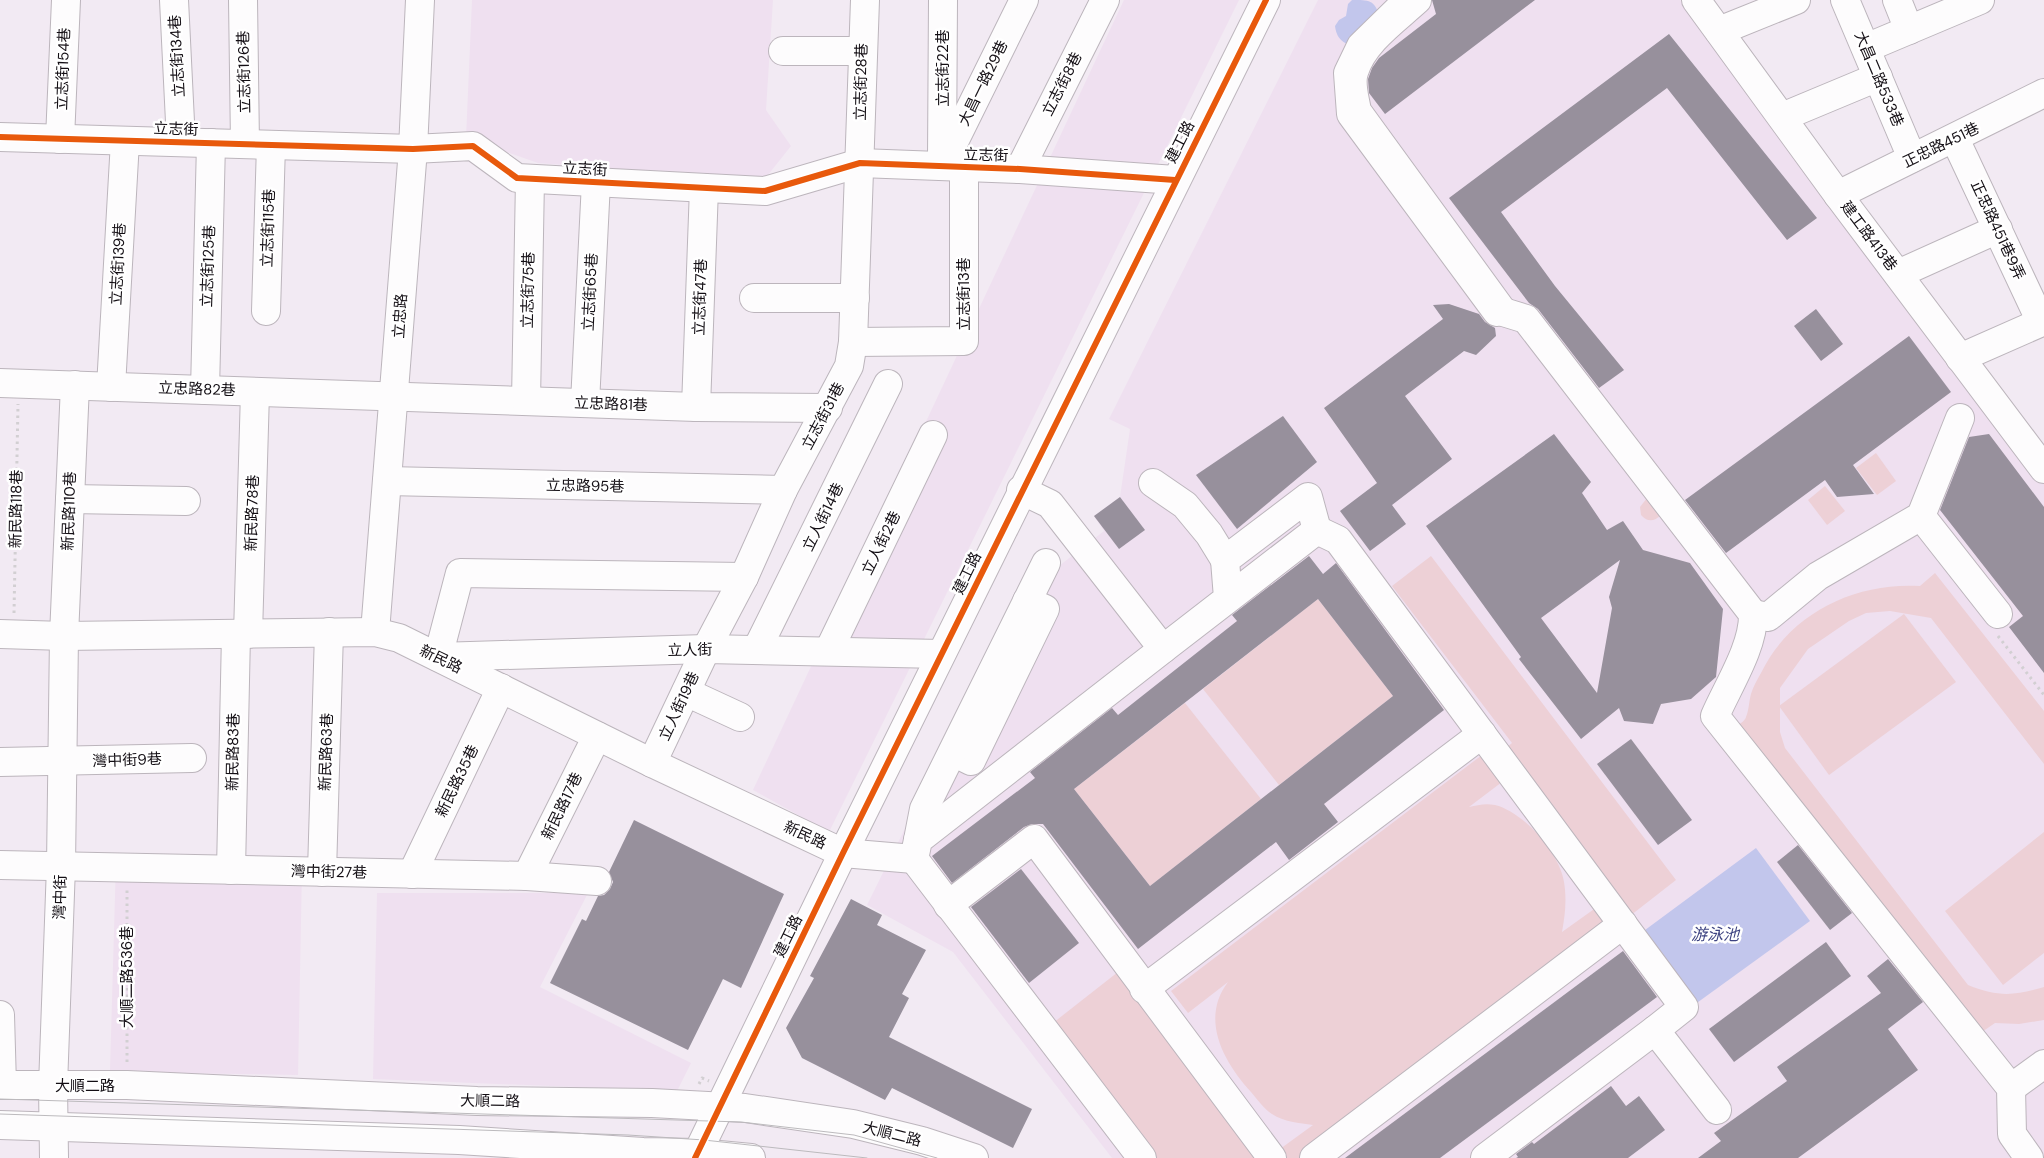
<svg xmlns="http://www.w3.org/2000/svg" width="2044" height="1158" font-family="'DM Sans','Noto Sans TC',sans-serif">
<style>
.built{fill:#efe0f0}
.green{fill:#edd0d6}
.water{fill:#c2c6ec}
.building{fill:#97909c;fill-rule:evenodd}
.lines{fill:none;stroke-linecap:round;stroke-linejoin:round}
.minor-casing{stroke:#bcb5bc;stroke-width:30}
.path{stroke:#d2cfd2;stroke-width:3;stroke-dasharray:2.5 4;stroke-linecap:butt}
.minor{stroke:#fdfcfd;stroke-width:28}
.tram{stroke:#bcbabd;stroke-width:1}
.cycleway-casing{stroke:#fff;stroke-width:9}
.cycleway{stroke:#e8590c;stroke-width:6}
.labels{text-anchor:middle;stroke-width:5;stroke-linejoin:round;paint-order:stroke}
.street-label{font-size:15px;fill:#130e14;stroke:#fff}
.water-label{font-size:16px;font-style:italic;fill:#3d4381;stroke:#fff}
</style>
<rect width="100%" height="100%" fill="#f2eaf3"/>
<g class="built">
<path d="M472 0H773L766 110 791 146 764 180 538 163 466 138Z"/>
<path d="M1124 0H1239L829 832 753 790Z"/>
<path d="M1318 0H1680L2044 482V1158H1112L953 952 867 905 941 756 1059 566 1104 531 1094 516 1120 497 1130 429 1109 419Z"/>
<path d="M116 862 302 867 298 1075 110 1072Z"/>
<path d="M377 893H588L540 987 691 1063 677 1091 373 1079Z"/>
</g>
<g class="green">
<path d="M1876 453 1896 481 1877 495 1856 468Z"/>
<path d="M1825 486 1845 511 1827 525 1808 500Z"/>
<path d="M1647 498 1661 515C1654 522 1647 522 1641 515L1640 507Z"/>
<path d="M1431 556 1676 880 1626 919 1500 753 1512 743 1392 586Z"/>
<path d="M1935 573 2044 711V764L1931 618 1890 611 1866 613 1849 621 1808 649 1780 688V732L1785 748 1968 985C1998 997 2014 996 2044 987V1020L2019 1024 1995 1023 1979 1034 1736 727C1739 724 1745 721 1746 717 1749 710 1749 701 1751 694 1753 687 1757 680 1761 673 1790 613 1855 582 1920 586Z"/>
<path d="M1318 599 1393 696 1279 785 1203 689Z"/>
<path d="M1904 614 1956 682 1829 775 1779 706Z"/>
<path d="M1185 703 1261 799 1150 886 1074 789Z"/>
<path d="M1482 755 1502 782 1469 807C1478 805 1485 803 1495 805 1524 812 1560 854 1564 882 1567 899 1565 916 1562 932L1597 907 1614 927 1304 1158H1287L1280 1149 1313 1125C1299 1123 1284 1122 1272 1114 1264 1109 1257 1099 1251 1092 1223 1061 1200 1019 1228 982L1188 1013 1171 991Z"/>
<path d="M2044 832V953L2003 985 1945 911Z"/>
<path d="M1118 972 1261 1158H1157L1053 1023Z"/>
</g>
<g class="water">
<path d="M1352 0C1369 0 1375 0 1379 16L1350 45C1340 42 1336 35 1335 26L1339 20 1346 16 1348 4Z"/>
<path d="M1756 848 1810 921 1694 1005 1641 933Z"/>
</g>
<g class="building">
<path d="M1432 0H1535L1385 114 1369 93 1368 79 1372 68 1379 58 1436 14Z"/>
<path d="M1669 34 1817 218 1787 240 1667 88 1501 212 1555 286 1624 370 1599 388 1538 309 1529 303 1449 198Z"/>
<path d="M1449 304 1479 314 1485 322 1495 328 1496 336 1476 355 1464 351 1405 396 1452 459 1392 505 1406 524 1370 551 1340 511 1377 483 1324 408 1443 319 1433 305Z"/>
<path d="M1816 309 1843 344 1821 361 1794 326Z"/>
<path d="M1909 336 1951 392 1853 465 1874 494 1837 497 1825 480 1726 553 1685 500Z"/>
<path d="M1283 416 1317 462 1237 529 1196 475Z"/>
<path d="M1554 434 1591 482 1582 493 1607 530 1623 521 1643 550 1690 563 1723 609 1716 677 1691 699 1661 704 1653 724 1624 721 1619 708 1581 739 1519 659 1521 657 1426 526ZM1620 560 1609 597 1612 608 1597 693 1541 618Z"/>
<path d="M1989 434 2044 507V673L2009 627 2023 616 1940 510 1969 437Z"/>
<path d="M1120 497 1145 530 1119 549 1094 516Z"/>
<path d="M1309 556 1323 574 1336 563 1444 710 1324 804 1338 822 1289 860 1276 842 1138 949 1043 824H1032L1024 827 952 883 932 856 1035 778 1030 772 1112 708 1118 715 1237 621 1232 615ZM1318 599 1393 696 1150 886 1074 789Z"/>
<path d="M1631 739 1692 820 1658 845 1597 764Z"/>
<path d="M634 820 784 894 741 988 723 979 688 1050 550 983 582 919 586 921 598 896 604 895 610 889 613 882 609 872Z"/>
<path d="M1798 845 1852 913 1830 930 1777 862Z"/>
<path d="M1021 869 1079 943 1029 983 971 907Z"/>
<path d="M851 899 882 915 877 925 926 950 902 994 909 998 889 1037 1032 1109 1013 1148 892 1088 885 1100 802 1058 786 1028 814 978 810 976Z"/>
<path d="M1826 942 1851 976 1734 1062 1709 1029Z"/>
<path d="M1623 951 1657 997 1440 1158H1345Z"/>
<path d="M1888 959 1923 1002 1888 1029 1918 1070 1798 1158H1698L1721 1141 1714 1133 1787 1081 1777 1067 1881 993 1867 976Z"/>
<path d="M1611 1086 1626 1106 1639 1096 1665 1130 1628 1158H1516L1518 1157 1516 1154 1532 1142 1534 1144Z"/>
</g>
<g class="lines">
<g class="minor-casing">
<g id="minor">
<path d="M174 0 181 142"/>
<path d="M243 0 245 144"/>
<path d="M1408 0 1361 46 1348 73 1351 114 1497 312 1501 309 1357 111C1355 99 1350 84 1354 72 1363 42 1394 21 1417 0"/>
<path d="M1696 0 1838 195 2044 469"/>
<path d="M1845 0 1912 158"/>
<path d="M1897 0 1909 30"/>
<path d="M1719 31 1796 0"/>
<path d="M1866 48 1980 0"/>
<path d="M783 51H862"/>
<path d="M1782 117 1878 77"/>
<path d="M0 137 413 149 473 146 517 178 765 191 860 163 1020 169 1175 180"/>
<path d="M60 139 66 0"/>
<path d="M1955 139 2041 322"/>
<path d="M942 158 943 0"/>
<path d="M942 166 1024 0"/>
<path d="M1020 169 1105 0"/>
<path d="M1838 195 2044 93"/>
<path d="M1898 274 1998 229"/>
<path d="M754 298H855"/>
<path d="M266 311 271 145"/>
<path d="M1500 311 1526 319 1753 614C1754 646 1728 686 1715 716L2011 1088 2012 1134 2029 1158"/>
<path d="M853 342 964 341V167"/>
<path d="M1960 358 2044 321"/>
<path d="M0 383 696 407 828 408"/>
<path d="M111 387 125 141"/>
<path d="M205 390 211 143"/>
<path d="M526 401 530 179"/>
<path d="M585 403 596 182"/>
<path d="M696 407 704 188"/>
<path d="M387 481 783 490"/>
<path d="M1153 483 1185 505 1209 534 1225 560"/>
<path d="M1021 490 1050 504 1163 649 918 840 914 859 1142 1158"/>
<path d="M70 499 186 501"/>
<path d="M1921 516 1998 614"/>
<path d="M1317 530 1338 540 1684 1007 1655 1030"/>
<path d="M744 577 460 573 438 657 706 649 941 654"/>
<path d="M1753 614 1768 617 1818 576 1921 516 1960 418"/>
<path d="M375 632 413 149 420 0"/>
<path d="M0 634 64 636 375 632 399 638 652 763 843 853 914 859"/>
<path d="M248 634 255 392"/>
<path d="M757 649 888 384"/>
<path d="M1163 649 1317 530 1308 497 1225 560 1228 598"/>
<path d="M829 650 933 435"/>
<path d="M686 692 740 717"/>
<path d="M953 752 971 761 1045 609 1027 601"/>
<path d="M0 762 192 758"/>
<path d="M652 763 706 649 744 577 783 490 849 366 853 342 865 0"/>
<path d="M918 840 924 809 1046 563"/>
<path d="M0 865 527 876 597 881"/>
<path d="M231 870 236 634"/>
<path d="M322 872 329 632"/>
<path d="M412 874 501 688"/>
<path d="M527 876 597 736"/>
<path d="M948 905 1034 839 1272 1158"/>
<path d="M1144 989 1482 734"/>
<path d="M0 1015 2 1085"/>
<path d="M0 1085H127L477 1101 652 1103 745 1108 853 1124 922 1141 974 1158"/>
<path d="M2011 1088 2044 1064"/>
<path d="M0 1125 459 1140 643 1152 698 1153 751 1158"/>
<path d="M54 1158 53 1086 61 866 64 636 75 385"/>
<path d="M695 1158 843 853 1266 0"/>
<path d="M1314 1158 1623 924"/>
<path d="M1485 1158 1655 1030 1717 1110"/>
</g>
</g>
<g class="path">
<path d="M14 613 18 404"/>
<path d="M1998 636 2044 695"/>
<path d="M127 1062V888"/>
<path d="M699 1084 702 1078 709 1081"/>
</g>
<use href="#minor" class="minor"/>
<g class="tram">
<path d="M0 1099 741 1122 854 1135 937 1158"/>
<path d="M0 1114 628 1135 704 1140 867 1158"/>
</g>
<g class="cycleway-casing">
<g id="cycleway">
<path d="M0 137 413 149 473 146 517 178 765 191 860 163 1020 169 1175 180"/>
<path d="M695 1158 843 853 1266 0"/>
</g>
</g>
<use href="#cycleway" class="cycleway"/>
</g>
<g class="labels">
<g class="street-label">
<text transform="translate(177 56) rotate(-93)" y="5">立志街134巷</text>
<text transform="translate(943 68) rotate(-90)" y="5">立志街22巷</text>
<text transform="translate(63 69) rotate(-88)" y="5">立志街154巷</text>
<text transform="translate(244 72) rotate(-91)" y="5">立志街126巷</text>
<text transform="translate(1879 79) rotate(67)" y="5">大昌二路533巷</text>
<text transform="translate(861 82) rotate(-89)" y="5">立志街28巷</text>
<text transform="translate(983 83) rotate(-64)" y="5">大昌一路29巷</text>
<text transform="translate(1062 84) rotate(-63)" y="5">立志街8巷</text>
<text transform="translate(176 129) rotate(2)" y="5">立志街</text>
<text transform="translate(1180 142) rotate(-63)" y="5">建工路</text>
<text transform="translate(1941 145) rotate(-26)" y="5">正忠路451巷</text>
<text transform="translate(986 155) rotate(2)" y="5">立志街</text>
<text transform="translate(585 169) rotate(3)" y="5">立志街</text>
<text transform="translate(268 228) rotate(-88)" y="5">立志街115巷</text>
<text transform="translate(1998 230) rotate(65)" y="5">正忠路451巷9弄</text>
<text transform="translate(1869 236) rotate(53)" y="5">建工路413巷</text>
<text transform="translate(118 264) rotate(-87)" y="5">立志街139巷</text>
<text transform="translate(208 266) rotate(-88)" y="5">立志街125巷</text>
<text transform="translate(528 290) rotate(-89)" y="5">立志街75巷</text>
<text transform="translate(590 292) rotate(-87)" y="5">立志街65巷</text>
<text transform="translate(964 294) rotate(-90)" y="5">立志街13巷</text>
<text transform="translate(700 297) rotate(-88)" y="5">立志街47巷</text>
<text transform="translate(400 316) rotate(-86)" y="5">立忠路</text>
<text transform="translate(197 389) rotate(2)" y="5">立忠路82巷</text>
<text transform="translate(611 404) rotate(2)" y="5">立忠路81巷</text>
<text transform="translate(823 416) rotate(-62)" y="5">立志街31巷</text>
<text transform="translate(585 486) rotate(1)" y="5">立忠路95巷</text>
<text transform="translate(16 509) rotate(-89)" y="5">新民路118巷</text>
<text transform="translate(69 511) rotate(-88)" y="5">新民路110巷</text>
<text transform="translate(252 513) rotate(-88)" y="5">新民路78巷</text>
<text transform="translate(823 517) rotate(-64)" y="5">立人街14巷</text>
<text transform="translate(881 543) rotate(-64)" y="5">立人街2巷</text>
<text transform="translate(967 573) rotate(-64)" y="5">建工路</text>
<text transform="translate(690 650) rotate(-1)" y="5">立人街</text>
<text transform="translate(441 659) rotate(26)" y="5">新民路</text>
<text transform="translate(679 706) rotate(-65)" y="5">立人街19巷</text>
<text transform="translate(233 752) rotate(-89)" y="5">新民路83巷</text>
<text transform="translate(326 752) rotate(-88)" y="5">新民路63巷</text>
<text transform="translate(127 760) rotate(-2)" y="5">灣中街9巷</text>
<text transform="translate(457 781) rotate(-64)" y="5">新民路35巷</text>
<text transform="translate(562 806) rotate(-64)" y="5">新民路17巷</text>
<text transform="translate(805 835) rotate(25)" y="5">新民路</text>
<text transform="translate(329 872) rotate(1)" y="5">灣中街27巷</text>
<text transform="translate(60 897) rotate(-88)" y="5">灣中街</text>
<text transform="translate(788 936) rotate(-64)" y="5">建工路</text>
<text transform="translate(127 977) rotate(-90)" y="5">大順二路536巷</text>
<text x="85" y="1091">大順二路</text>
<text transform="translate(490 1101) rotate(1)" y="5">大順二路</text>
<text transform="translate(892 1134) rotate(14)" y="5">大順二路</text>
</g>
<g class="water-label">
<text x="1715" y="940">游泳池</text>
</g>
</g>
</svg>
